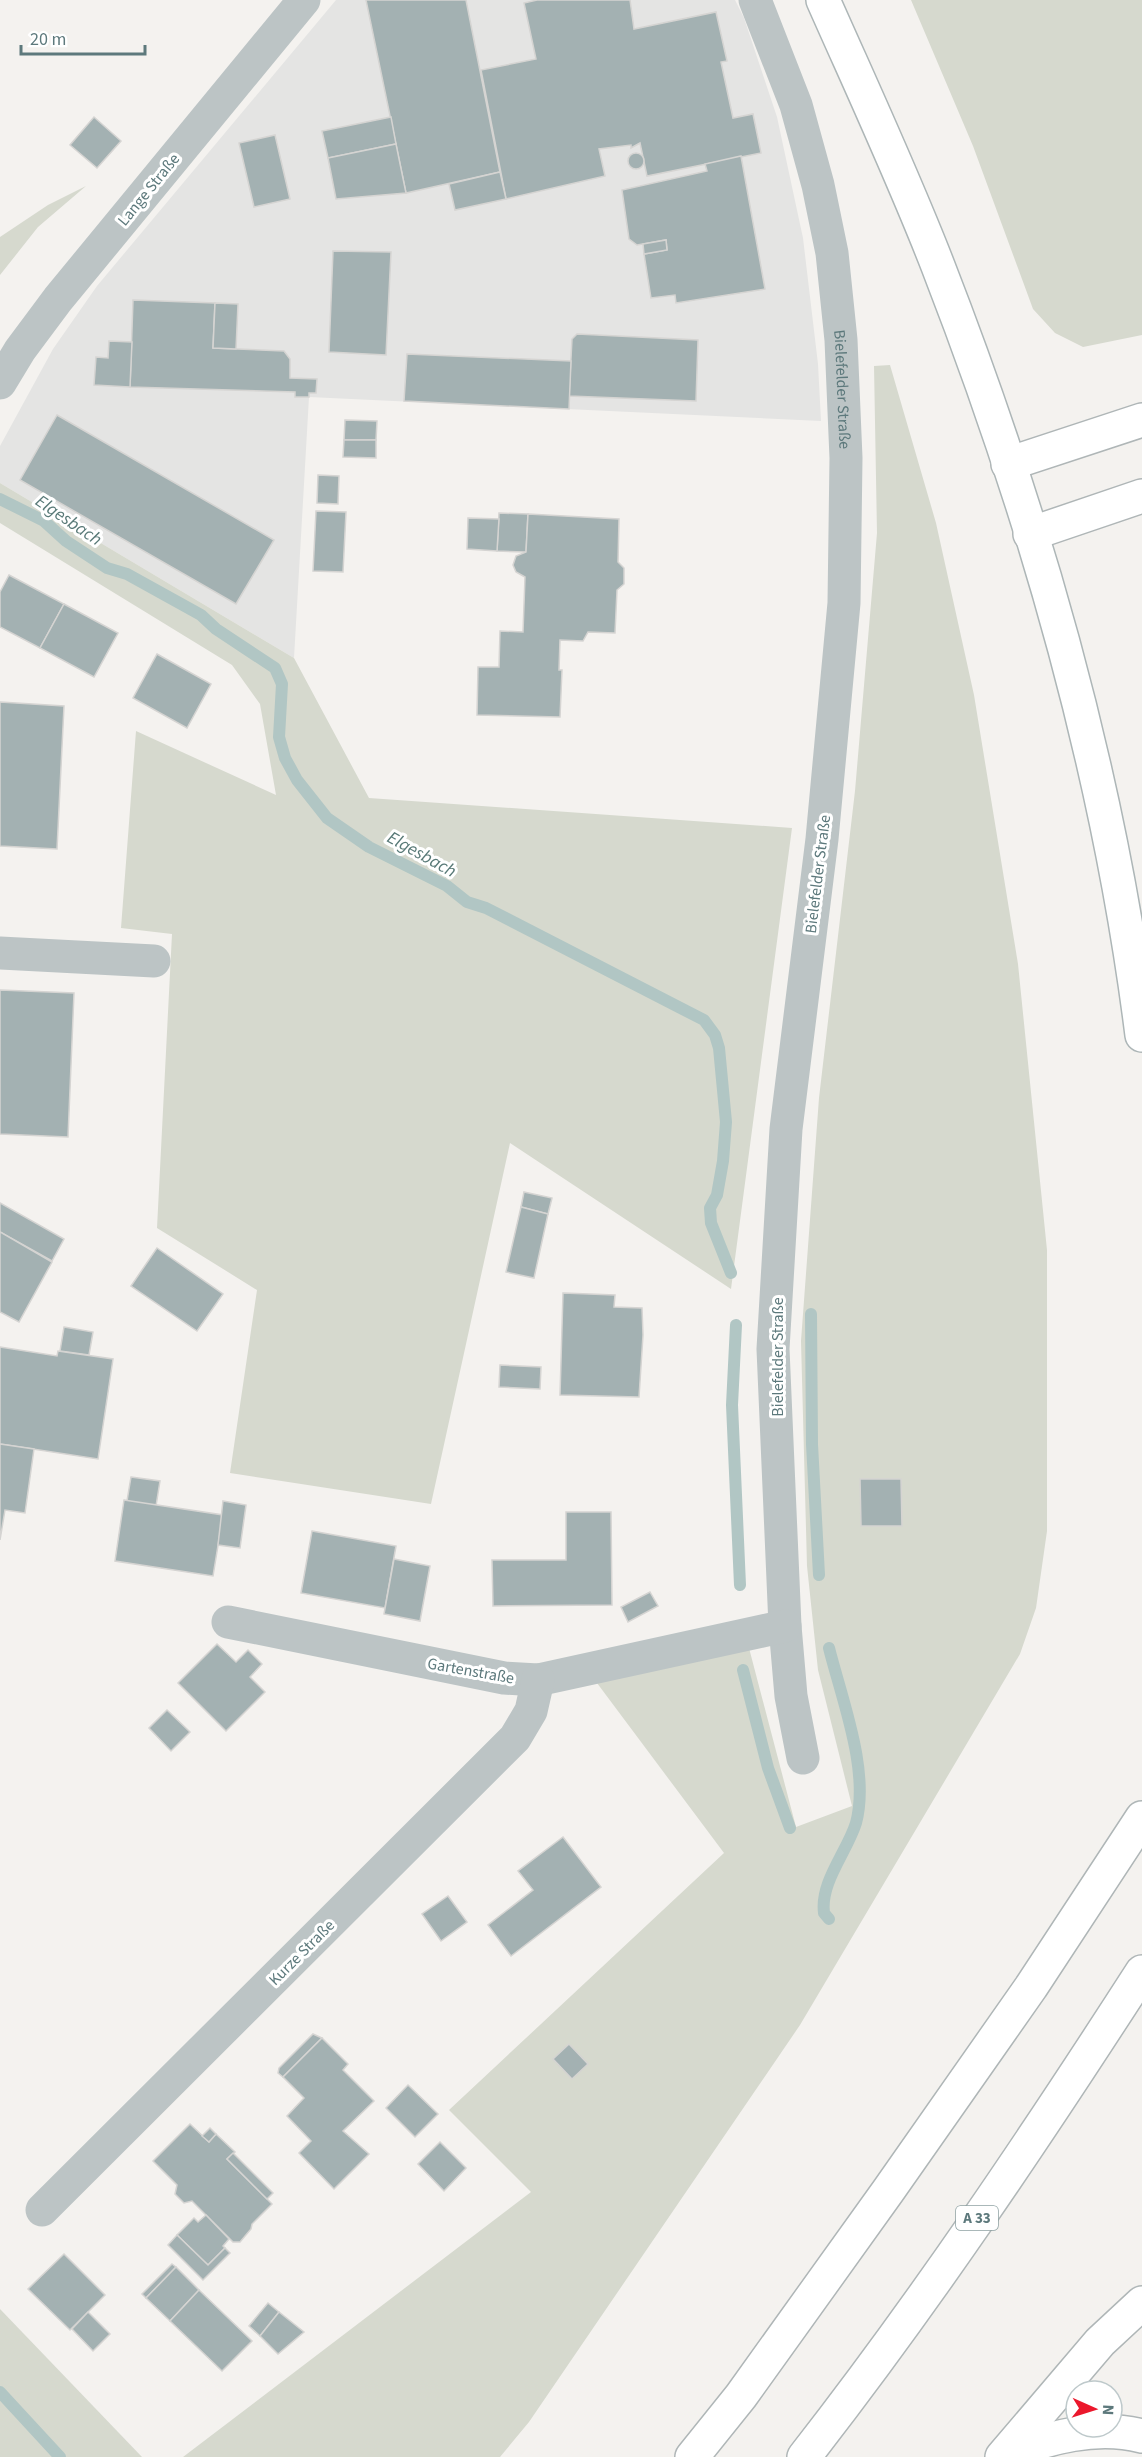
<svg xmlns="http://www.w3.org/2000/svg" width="1142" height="2457" font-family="'Source Sans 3',sans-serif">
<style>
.built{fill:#e4e4e3}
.green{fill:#d6d9ce}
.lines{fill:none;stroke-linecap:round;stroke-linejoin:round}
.stream{stroke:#b1c6c4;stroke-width:12}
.building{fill:#a3b1b2;stroke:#d5d4d2;stroke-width:1.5}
.major-casing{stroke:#adb6b7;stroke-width:36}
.highway-casing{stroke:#afb6b7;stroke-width:36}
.minor{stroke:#bcc4c5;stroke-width:33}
.major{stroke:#fff;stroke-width:33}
.highway{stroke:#fff;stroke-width:33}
.labels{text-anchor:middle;stroke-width:6;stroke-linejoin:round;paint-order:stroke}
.shield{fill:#fff;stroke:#8ea1a3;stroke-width:1.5}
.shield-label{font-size:15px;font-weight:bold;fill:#5d797c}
.street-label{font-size:16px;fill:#5d797c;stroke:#fff}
.water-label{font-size:18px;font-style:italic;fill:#587977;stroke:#fff}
</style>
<rect width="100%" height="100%" fill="#f4f2ef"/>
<path class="built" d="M336 0H735L744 18 777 117 803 238 818 364 821 421 309 397 294 658 0 483V446L53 349 97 286Z"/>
<g class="green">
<path d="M911 0H1142V335L1083 347 1055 333 1033 309 973 146Z"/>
<path d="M86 186 38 227 0 275V237L48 205Z"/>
<path d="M890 365 936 523 974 695 1018 964 1047 1250V1531L1036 1608 1020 1654 800 2025 529 2422 500 2457H183L531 2192 449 2110 724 1853 597 1683 749 1648 796 1827 852 1806 818 1670 807 1566 801 1341 819 1098 855 791 877 533 874 366Z"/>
<path d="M0 483 294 658 369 798 792 828 731 1289 510 1143 431 1504 230 1473 257 1290 157 1228 172 934 121 928 136 731 276 795 260 704 232 665 0 523Z"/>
<path d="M0 2309 142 2457H0Z"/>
</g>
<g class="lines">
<g class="stream">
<path d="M0 499 44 521 66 541 107 568 127 574 201 615 216 629 275 668 282 684 279 737 285 758 297 780 327 818 369 847 447 886 467 902 486 908 704 1020 715 1035 719 1048 726 1122 723 1161 717 1195 710 1208 711 1223 731 1273"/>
<path d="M811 1314 812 1444 819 1575"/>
<path d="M736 1325 732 1405 740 1585"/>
<path d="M743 1670 768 1768 790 1828"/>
<path d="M829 1919 824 1913C820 1882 847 1852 856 1823 870 1771 842 1700 829 1648"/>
<path d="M0 2392 60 2457"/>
</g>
</g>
<g class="building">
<path d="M366 0H466L500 172 406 193Z"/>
<path d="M537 0H630L634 29 716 12 727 61 721 62 733 118 753 114 761 153 647 176 640 143 631 148V145L599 149 605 176 506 199 481 70 536 59 524 3Z"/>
<path d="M94 117 121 141 97 168 70 145Z"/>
<path d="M391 117 396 144 328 158 322 131Z"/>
<path d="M275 135 290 199 254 207 239 143Z"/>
<path d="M396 144 406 193 336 199 328 158Z"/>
<circle cx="636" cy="161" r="8"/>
<path d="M741 156 765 289 676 303 675 295 651 298 644 254 667 250 666 240 637 245 629 239 622 190 707 171 705 164Z"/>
<path d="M500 172 506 199 455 210 449 184Z"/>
<path d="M666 240 667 250 644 254 643 244Z"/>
<path d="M333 251 391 252 386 355 329 352Z"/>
<path d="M133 300 215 303 213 348 284 351 290 359V378L317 379 316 393H309V397H295V392L130 387Z"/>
<path d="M215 303 238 304 236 349 213 348Z"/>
<path d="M577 334 698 340 696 401 569 396 572 339Z"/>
<path d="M109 341 132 342 130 387 94 385 96 357 108 358Z"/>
<path d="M407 354 571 361 569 409 404 401Z"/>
<path d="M57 415 274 540 236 604 20 480Z"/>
<path d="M345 420 377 421 376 440H344Z"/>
<path d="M344 440H376V458L343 457Z"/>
<path d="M318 475 339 476 338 504 317 503Z"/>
<path d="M316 511 346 512 343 572 313 571Z"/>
<path d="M499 513 528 514 526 552 497 551Z"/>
<path d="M528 514 619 519 618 562 624 568V584L617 590 615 633 588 632 583 641 560 640 559 670H562L560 717 477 715 478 667H499L500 631 523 632 525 577 516 572 513 565 516 556 526 552Z"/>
<path d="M468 518 499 519 497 551 467 549Z"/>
<path d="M9 575 64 604 40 648 0 627V592Z"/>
<path d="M64 604 118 633 94 677 40 648Z"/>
<path d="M157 654 211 684 187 728 133 698Z"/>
<path d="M0 702 64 706 57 849 0 846Z"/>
<path d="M0 990 74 993 68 1137 0 1134Z"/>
<path d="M524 1192 552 1198 548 1214 521 1207Z"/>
<path d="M0 1203 64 1239 52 1261 0 1232Z"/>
<path d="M521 1207 548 1214 534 1278 506 1272Z"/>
<path d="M0 1232 52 1262 19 1322 0 1312Z"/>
<path d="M157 1248 223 1294 197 1331 131 1286Z"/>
<path d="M563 1293 615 1295 614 1307 642 1308 643 1335 639 1397 560 1395Z"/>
<path d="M64 1327 93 1332 89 1355 60 1351Z"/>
<path d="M0 1347 57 1356 58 1351 113 1359 98 1459 0 1444Z"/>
<path d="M500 1365 541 1367 540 1389 499 1387Z"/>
<path d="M0 1444 34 1449 25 1513 5 1510 0 1540Z"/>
<path d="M131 1477 160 1481 156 1506 127 1501Z"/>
<path d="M860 1479H901L902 1526H861Z"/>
<path d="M124 1500 223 1515 213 1576 115 1561Z"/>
<path d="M223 1501 246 1505 240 1548 218 1545Z"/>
<path d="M566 1512H611L612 1605 493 1606 492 1560H566Z"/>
<path d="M312 1531 396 1546 385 1608 301 1593Z"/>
<path d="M394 1559 430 1566 420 1621 384 1614Z"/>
<path d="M650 1592 658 1606 628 1622 621 1607Z"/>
<path d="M217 1644 236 1662 248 1650 262 1664 250 1677 265 1692 226 1731 178 1683Z"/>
<path d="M167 1710 190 1732 171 1751 149 1728Z"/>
<path d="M563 1837 601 1887 511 1956 488 1925 533 1890 518 1871Z"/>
<path d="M448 1896 467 1922 441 1941 422 1914Z"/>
<path d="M313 2034 322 2038 283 2077 278 2073 279 2068Z"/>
<path d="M322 2038 348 2064 343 2070 374 2101 343 2131 369 2154 334 2189 299 2153 311 2141 287 2116 304 2098 283 2077Z"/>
<path d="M569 2044 588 2064 572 2079 553 2059Z"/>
<path d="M408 2085 438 2114 415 2137 386 2108Z"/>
<path d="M190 2124 209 2142 216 2134 235 2152 227 2159 272 2204 252 2224 251 2229 240 2242H233L192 2201 184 2203 175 2194 177 2185 153 2161Z"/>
<path d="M210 2128 216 2134 209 2142 202 2136Z"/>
<path d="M440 2142 466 2168 444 2191 418 2164Z"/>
<path d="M233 2153 273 2193 267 2199 227 2159Z"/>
<path d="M206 2215 229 2239 223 2246 225 2248 208 2265 177 2235 194 2218 198 2222Z"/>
<path d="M177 2235 208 2265 225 2248 230 2253 203 2280 168 2245Z"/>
<path d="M64 2254 105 2295 70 2330 28 2289Z"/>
<path d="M172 2264 176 2267 146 2298 142 2294Z"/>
<path d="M176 2267 199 2290 170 2321 146 2298Z"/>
<path d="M199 2290 252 2341 222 2371 170 2321Z"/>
<path d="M268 2303 279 2312 260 2336 249 2326Z"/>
<path d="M88 2312 110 2334 93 2351 72 2329Z"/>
<path d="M279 2312 304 2332 278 2354 260 2336Z"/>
</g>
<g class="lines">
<g class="major-casing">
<path id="major" d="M823 0C862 88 903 176 938 266 1034 513 1109 772 1142 1035"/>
</g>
<g class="highway-casing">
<g id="highway">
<path d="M1008 464 1142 420"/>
<path d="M1030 534 1142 496"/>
<path d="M1006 2453C1050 2438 1095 2424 1142 2436"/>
<path d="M692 2457 741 2396 888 2191 1031 1987 1142 1818"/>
<path d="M804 2457C925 2302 1035 2138 1142 1972"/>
<path d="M1002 2457 1100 2342 1142 2303"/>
</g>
</g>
<g class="minor">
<path id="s1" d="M755 0 796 105 818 185 832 253 841 340 846 458 844 603 822 839 786 1129 773 1349 785 1626 791 1696 803 1758"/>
<path d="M0 383 20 350 58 299 304 0"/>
<path d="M0 953 154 961"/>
<path d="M228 1622 504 1678 538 1680 785 1626"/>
<path d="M42 2210 515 1738 531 1711 538 1680"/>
</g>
<use href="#major" class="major"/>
<use href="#highway" class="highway"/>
</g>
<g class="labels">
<rect class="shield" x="956" y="2206" width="42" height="24" rx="4.5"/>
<g class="shield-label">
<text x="977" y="2223">A 33</text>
</g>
<g class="street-label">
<text transform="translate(148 189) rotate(-51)" y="6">Lange Straße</text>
<text dy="6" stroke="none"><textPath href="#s1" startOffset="402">Bielefelder Straße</textPath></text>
<text transform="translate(817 874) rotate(-83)" y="6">Bielefelder Straße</text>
<text transform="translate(777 1357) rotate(-90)" y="6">Bielefelder Straße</text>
<text transform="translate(471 1670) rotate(10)" y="6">Gartenstraße</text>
<text transform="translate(301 1952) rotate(-45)" y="6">Kurze Straße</text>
</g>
<g class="water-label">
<text transform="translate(69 520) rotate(34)" y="6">Elgesbach</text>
<text transform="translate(422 854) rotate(29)" y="6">Elgesbach</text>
</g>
</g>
<g transform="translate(1094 2409) rotate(93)"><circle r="28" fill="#ffffff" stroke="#bec9cb" stroke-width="1.5"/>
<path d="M0-4.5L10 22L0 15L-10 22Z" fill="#eb182c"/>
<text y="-9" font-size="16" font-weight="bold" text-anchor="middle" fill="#5d797c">N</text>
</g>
<path d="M21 45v9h124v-9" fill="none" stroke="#5d797c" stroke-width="3"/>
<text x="30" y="45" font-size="18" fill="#5d797c" stroke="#ffffff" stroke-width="4.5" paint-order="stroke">20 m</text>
</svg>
